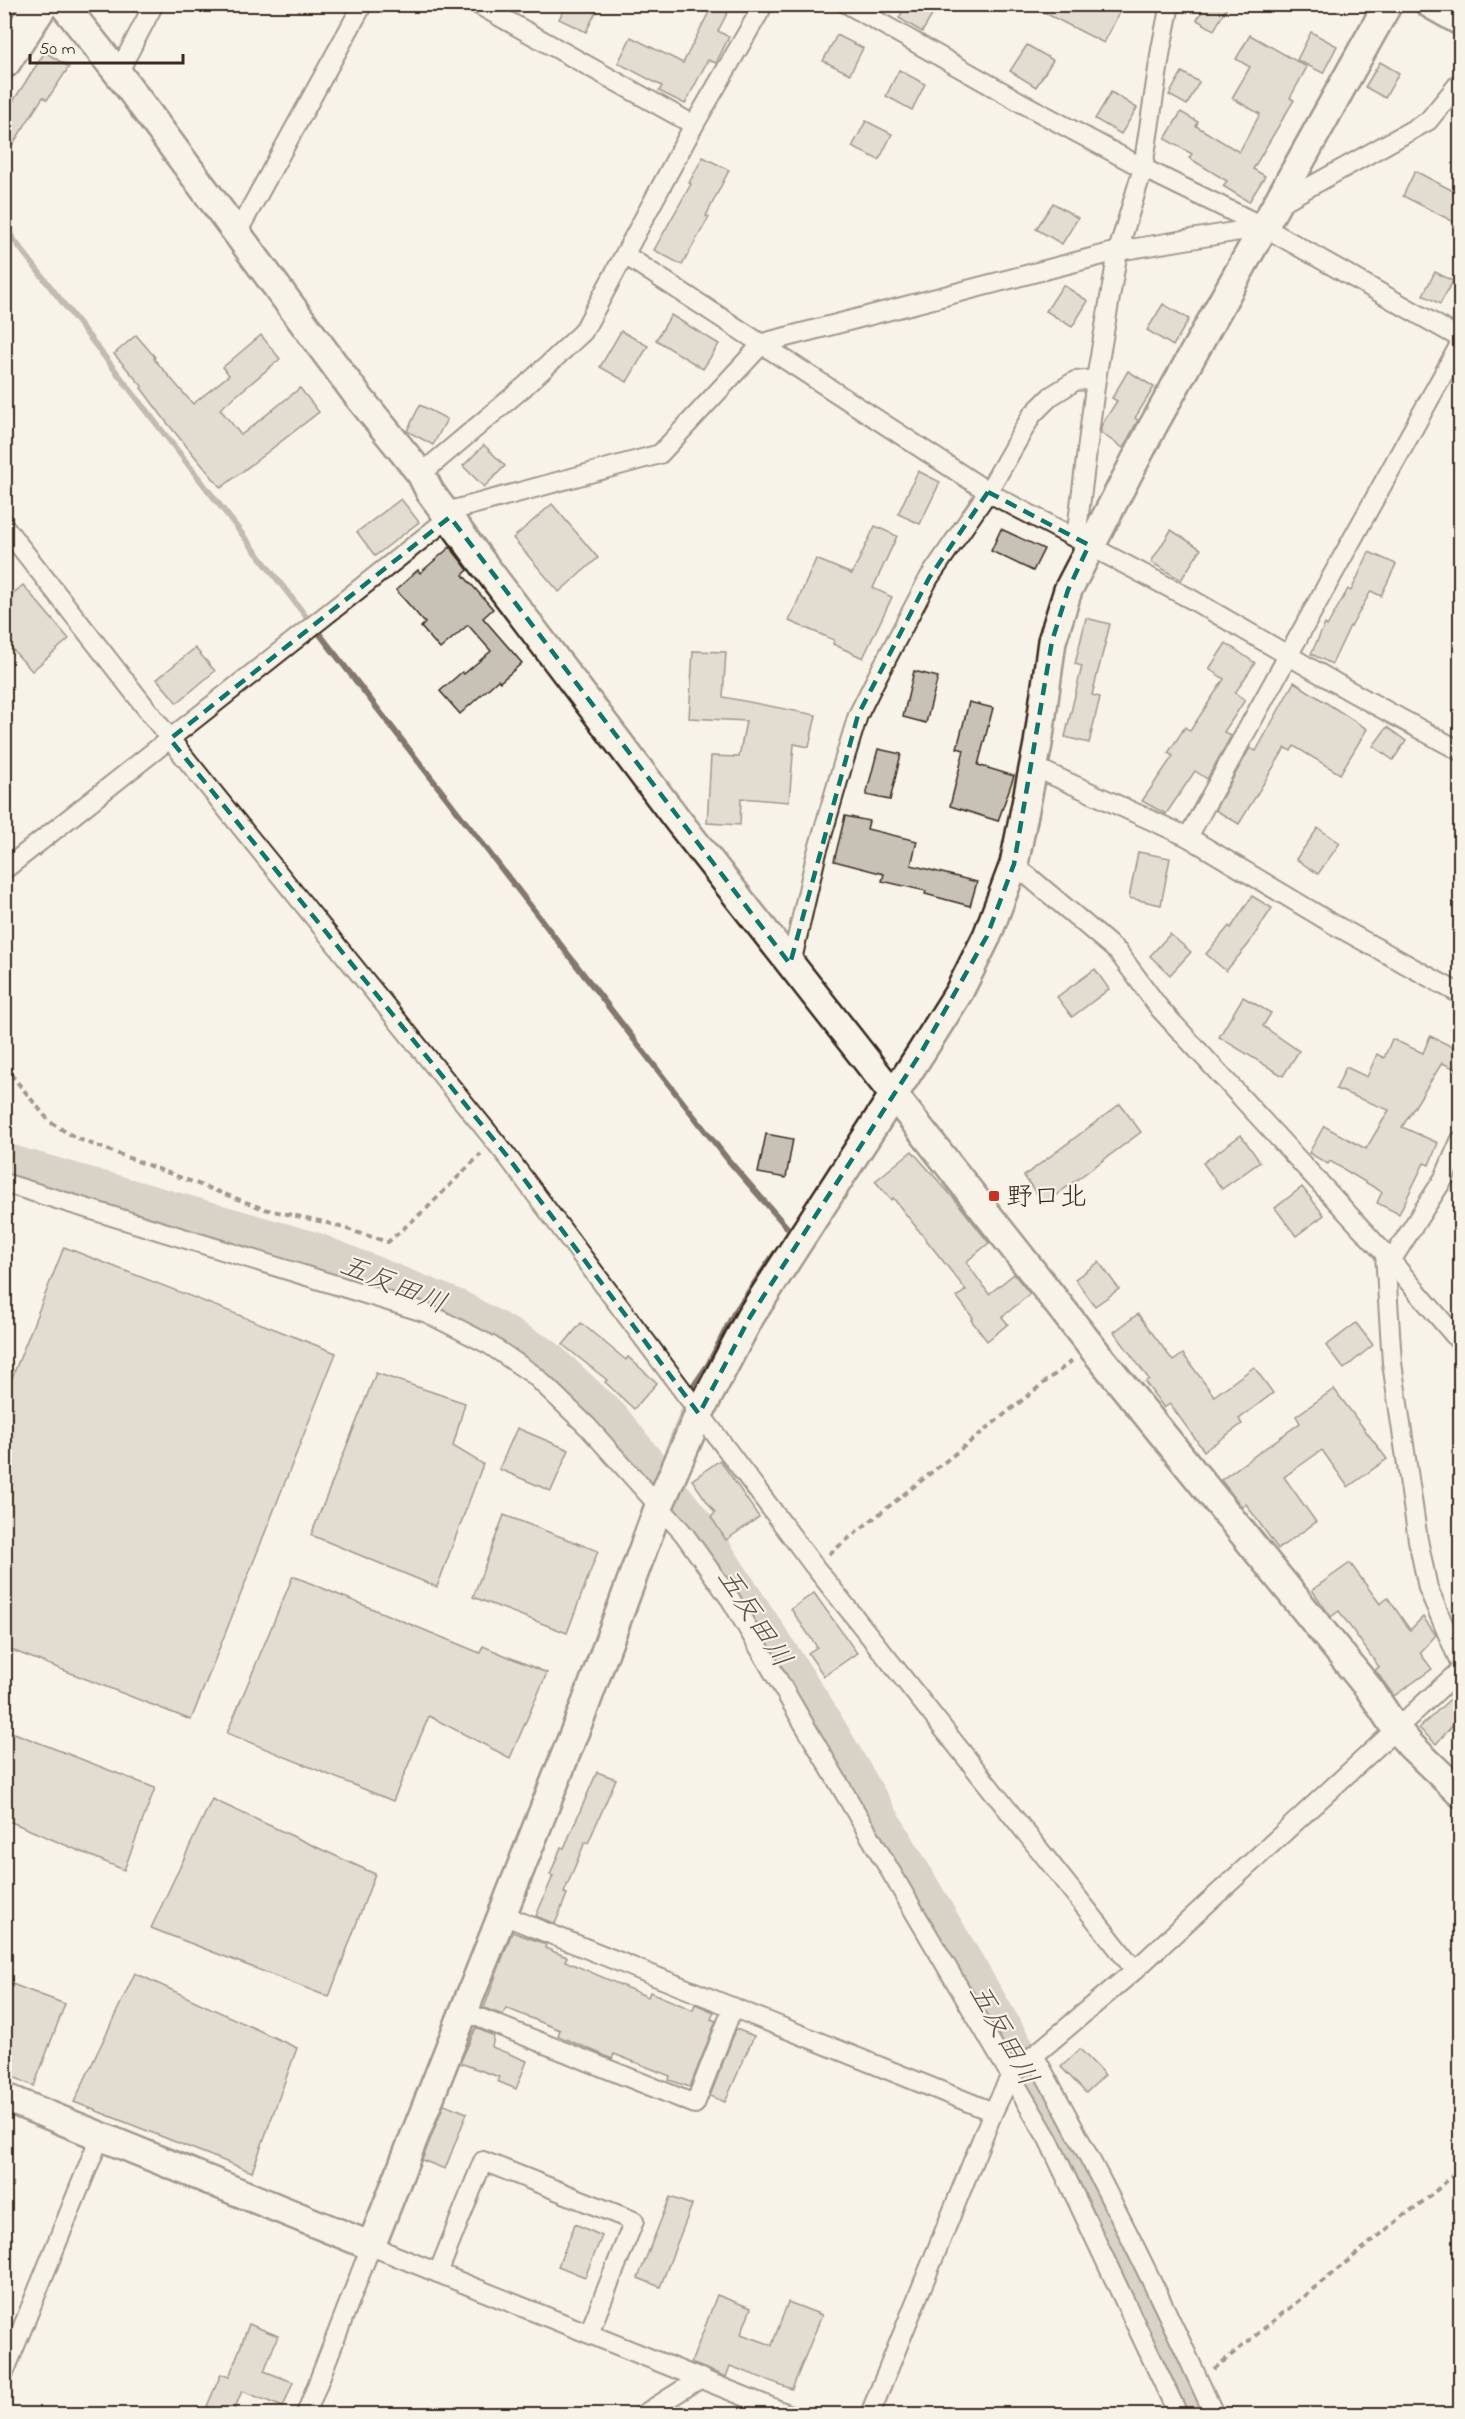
<svg xmlns="http://www.w3.org/2000/svg" width="1465" height="2419" font-family="'Indie Flower','Klee One',sans-serif">
<style>
.lines{fill:none;stroke-linecap:round;stroke-linejoin:round}
.stream{stroke:#84786c;stroke-width:6}
.river{stroke:#b4aca0;stroke-width:38}
.building{fill:#c8c1b6;stroke:#3b2a1e;stroke-width:1.5}
.street-casing{stroke:#3b2a1e;stroke-width:22}
.secondary-casing{stroke:#3b2a1e;stroke-width:32}
.highway-casing{stroke:#3b2a1e;stroke-width:38}
.path{stroke:#3b2a1e;stroke-width:4;stroke-dasharray:6 4.5;stroke-linecap:butt}
.street{stroke:#f7f3e8;stroke-width:18}
.secondary{stroke:#f7f3e8;stroke-width:27}
.highway{stroke:#f7f3e8;stroke-width:33}
.marked{fill:none;stroke:#0f766e;stroke-width:4.5;stroke-dasharray:12 8;stroke-linejoin:round}
.poi-dot{fill:#c8321e;stroke:#f7f3e8;stroke-width:2}
.labels{text-anchor:middle;stroke-width:4.5;stroke-linejoin:round;paint-order:stroke}
.poi-label{font-size:27px;fill:#3b2a1e;stroke:#f7f3e8;text-anchor:start}
.water-label{font-size:28px;font-style:italic;fill:#5f5145;stroke:#f7f3e8}
</style>
<rect width="100%" height="100%" fill="#f7f3e8"/>
<filter id="ink" filterUnits="userSpaceOnUse"><feTurbulence type="fractalNoise" baseFrequency=".0167" numOctaves="2"/><feDisplacementMap in="SourceGraphic" scale="12" xChannelSelector="R" yChannelSelector="G"/><feConvolveMatrix kernelMatrix="1 2 1 2 8 2 1 2 1" color-interpolation-filters="sRGB"/></filter>
<g filter="url(#ink)">
<g class="lines">
<g class="stream">
<path d="M4 227 667 1082 729 1161 791 1232 788 1235"/>
<path d="M657 1476 695 1384 708 1365 733 1315 775 1253"/>
</g>
<path class="river" d="M4 1162 311 1250 458 1309 543 1356 611 1419 701 1533 813 1705 1021 2059 1196 2414"/>
</g>
<g class="building">
<path d="M567 4H600L586 32 559 19Z"/>
<path d="M713 4H732L718 31 729 37 716 63 708 60 685 104 659 91 662 86 618 63 631 37 683 63Z"/>
<path d="M907 4H939L922 32 899 18Z"/>
<path d="M1027 4H1107L1120 11 1104 43Z"/>
<path d="M1206 4H1229L1214 30 1197 20Z"/>
<path d="M1311 32 1337 46 1323 73 1297 60Z"/>
<path d="M837 35 863 48 850 74 823 61Z"/>
<path d="M1250 35 1307 67 1290 98 1294 100 1253 169 1265 176 1249 202 1223 186 1227 181 1189 158 1192 154 1165 139 1181 112 1198 122 1196 126 1239 152 1260 114 1232 98 1250 67 1236 59Z"/>
<path d="M1027 45 1053 60 1036 87 1010 71Z"/>
<path d="M45 52 69 67 47 100 43 97 4 158V103L10 106Z"/>
<path d="M1380 62 1399 73 1385 98 1365 87Z"/>
<path d="M899 70 925 84 912 110 886 96Z"/>
<path d="M1182 72 1199 82 1187 105 1169 95Z"/>
<path d="M1111 92 1137 108 1121 134 1095 119Z"/>
<path d="M866 121 892 134 879 160 852 147Z"/>
<path d="M703 157 729 170 706 216 709 217 682 265 654 250 691 184 689 183Z"/>
<path d="M1415 171 1461 195V209L1454 222 1403 196Z"/>
<path d="M1053 203 1078 218 1062 244 1036 229Z"/>
<path d="M1435 272 1453 281 1440 304 1423 295Z"/>
<path d="M1063 285 1088 301 1072 327 1046 311Z"/>
<path d="M1163 304 1189 319 1173 346 1147 330Z"/>
<path d="M671 315 719 344 703 369 656 340Z"/>
<path d="M621 331 648 346 627 382 600 367Z"/>
<path d="M136 335 155 357 154 359 193 404 229 375 223 367 261 335 280 359 220 409 241 435 300 388 319 412 221 488 168 424 141 388 142 386 114 354Z"/>
<path d="M1128 371 1154 387 1135 418 1138 420 1123 448 1101 433V426L1117 401 1112 398Z"/>
<path d="M420 405 447 419 433 445 407 431Z"/>
<path d="M484 445 505 466 484 487 463 466Z"/>
<path d="M918 471 940 482 920 524 898 514Z"/>
<path d="M401 499 419 522 375 556 357 532Z"/>
<path d="M552 504 598 558 559 592 513 538Z"/>
<path d="M875 526 897 536 873 588 892 597 863 658 833 644 834 640 789 621 816 559 852 574Z"/>
<path d="M1001 529 1044 549 1033 571 991 551Z"/>
<path d="M1171 530 1201 549 1181 580 1151 562Z"/>
<path d="M450 547 468 570 463 575 493 609 483 618 522 663 500 682 498 680 460 714 440 691 462 672 464 674 491 651 468 625 440 649 421 627 425 623 396 590 418 570 420 573Z"/>
<path d="M1369 552 1396 564 1381 596 1371 591 1351 627 1350 626 1332 664 1311 654 1325 624 1327 626 1348 589 1351 591Z"/>
<path d="M23 585 69 639 32 671 4 640V601Z"/>
<path d="M1086 618 1110 624 1092 695 1100 697 1089 743 1065 737 1082 666 1075 664Z"/>
<path d="M1226 643 1255 663 1235 693 1245 700 1224 732 1231 736 1207 779 1195 771 1166 814 1142 801 1173 756 1168 753 1185 727 1190 731 1224 679 1209 669Z"/>
<path d="M195 648 215 671 177 703 157 679Z"/>
<path d="M693 651 726 652 723 697 816 715 809 747 794 744 789 802 741 798 740 825 707 823 711 756 739 757 746 721 689 718Z"/>
<path d="M914 671 938 677 926 723 903 717Z"/>
<path d="M1294 682 1367 729 1340 774 1294 746 1291 751 1285 748 1239 824 1215 810 1250 748 1256 751Z"/>
<path d="M969 702 993 708 978 765 1014 776 998 821 950 806 964 750 957 748Z"/>
<path d="M1387 727 1406 741 1393 760 1373 746Z"/>
<path d="M878 749 901 754 890 800 866 795Z"/>
<path d="M845 816 869 821 867 829 917 841 911 865 977 882 970 906 925 894 926 891 882 881 884 874 834 861Z"/>
<path d="M1318 828 1340 843 1318 874 1296 859Z"/>
<path d="M1138 852 1170 858 1161 905 1129 898Z"/>
<path d="M1252 896 1272 908 1248 945 1226 971 1206 954 1229 926 1231 928Z"/>
<path d="M1170 934 1191 952 1170 975 1150 956Z"/>
<path d="M1095 969 1109 989 1072 1017 1057 997Z"/>
<path d="M1243 997 1271 1013 1263 1026 1299 1051 1283 1076 1219 1037Z"/>
<path d="M1430 1036 1461 1051V1071L1442 1063 1402 1127 1438 1143 1429 1165 1424 1163 1399 1214 1377 1203 1382 1192 1330 1161 1328 1164 1309 1153 1324 1126 1366 1149 1389 1110 1336 1089 1346 1067 1367 1077 1377 1054 1384 1058 1392 1039 1423 1053Z"/>
<path d="M1120 1104 1141 1132 1044 1204 1024 1176Z"/>
<path d="M766 1134 793 1139 786 1178 758 1173Z"/>
<path d="M1241 1135 1260 1162 1222 1189 1203 1163Z"/>
<path d="M912 1151 957 1202 989 1243 966 1262 989 1294 1014 1274 1030 1294 1002 1317 1008 1324 987 1341 971 1320 973 1318 957 1297 966 1290 893 1198 891 1200 875 1181Z"/>
<path d="M1302 1187 1324 1215 1296 1236 1275 1208Z"/>
<path d="M64 1247 336 1353 191 1720 4 1647V1398Z"/>
<path d="M1099 1262 1119 1289 1095 1306 1075 1279Z"/>
<path d="M1138 1314 1173 1361 1183 1354 1214 1396 1254 1367 1273 1393 1239 1419 1242 1424 1204 1451 1170 1404 1164 1408 1145 1382 1149 1379 1114 1332Z"/>
<path d="M581 1323 626 1360 628 1357 657 1383 634 1409 605 1382 607 1380 563 1345Z"/>
<path d="M1356 1323 1373 1345 1344 1369 1326 1346Z"/>
<path d="M376 1373 465 1403 453 1446 483 1464 437 1587 311 1535Z"/>
<path d="M1334 1389 1387 1459 1348 1487 1322 1450 1284 1477 1316 1522 1278 1549 1246 1504 1242 1507 1221 1480 1300 1423 1296 1416Z"/>
<path d="M517 1428 569 1450 551 1491 499 1469Z"/>
<path d="M720 1460 759 1517 726 1540 711 1517 715 1513 692 1480Z"/>
<path d="M504 1515 598 1551 567 1633 473 1597Z"/>
<path d="M1350 1563 1380 1604 1388 1598 1410 1630 1423 1617 1436 1635 1420 1653 1432 1669 1394 1696 1375 1670 1379 1667 1339 1611 1331 1617 1312 1590Z"/>
<path d="M293 1576 480 1653 483 1646 547 1673 510 1758 429 1716 393 1801 227 1733Z"/>
<path d="M814 1593 857 1653 824 1676 808 1653 817 1647 791 1609Z"/>
<path d="M1461 1689V1716L1436 1744 1419 1728Z"/>
<path d="M4 1729 155 1788 124 1870 4 1819Z"/>
<path d="M597 1772 616 1779 588 1843 585 1842 564 1893 567 1894 555 1924 536 1916 553 1876 550 1875 561 1847 564 1848Z"/>
<path d="M212 1799 375 1874 329 1997 151 1928Z"/>
<path d="M512 1932 546 1944 545 1948 567 1957 565 1961 648 1997 650 1992 693 2010 695 2004 714 2012 711 2019 716 2021 690 2087 669 2080 670 2076 614 2054 612 2059 594 2051 558 2036 560 2030 506 2008 503 2015 484 2008Z"/>
<path d="M135 1973 297 2048 252 2172 74 2102Z"/>
<path d="M4 1981 65 2004 34 2086 4 2073Z"/>
<path d="M476 2028 494 2036 492 2047 527 2061 516 2089 497 2081 499 2077 460 2063Z"/>
<path d="M736 2029 754 2036 725 2102 710 2096Z"/>
<path d="M1080 2049 1105 2075 1086 2093 1061 2067Z"/>
<path d="M444 2104 467 2113 445 2169 422 2160Z"/>
<path d="M670 2197 692 2205 660 2287 638 2278Z"/>
<path d="M575 2224 602 2236 585 2277 558 2266Z"/>
<path d="M717 2295 751 2308 741 2334 772 2345 788 2302 822 2315 792 2389 730 2366 726 2377 691 2363Z"/>
<path d="M249 2324 278 2336 264 2371 293 2382 283 2407 242 2391 232 2415H227L207 2406 221 2374 229 2377Z"/>
</g>
<g class="lines">
<g class="street-casing">
<g id="street">
<path d="M477 4 694 125"/>
<path d="M847 4 1022 103 1143 168 1264 227 1460 338"/>
<path d="M118 73 154 4"/>
<path d="M1277 205 1428 121 1460 82"/>
<path d="M237 233 363 4"/>
<path d="M625 255 993 495 1191 599 1348 690 1460 751"/>
<path d="M421 474 524 387 583 332 694 125 764 4"/>
<path d="M446 512 660 454 763 343 1118 251 1264 227"/>
<path d="M4 526 182 754 507 1156 814 1566 1135 1970"/>
<path d="M1076 538 1096 379 1118 251 1143 168 1161 49 1170 4"/>
<path d="M1032 766 1188 837 1333 924 1460 994"/>
<path d="M1188 837 1460 344"/>
<path d="M1014 864 1118 952 1160 1009 1385 1254 1460 1342"/>
<path d="M4 870 450 517"/>
<path d="M791 964 816 856 843 764 858 715 877 677 929 578 988 492 1032 415 1051 396 1075 381 1096 379"/>
<path d="M4 1183 427 1313 490 1345 534 1375 588 1427 684 1534 731 1600 1048 2139 1178 2414"/>
<path d="M1385 1254 1392 1363 1418 1540 1428 1588 1460 1663"/>
<path d="M1391 1261 1444 1178 1460 1141"/>
<path d="M503 1915 993 2112"/>
<path d="M465 2012 695 2104 733 2007"/>
<path d="M1034 2055C1099 2172 1159 2292 1214 2414"/>
<path d="M438 2273 483 2161 634 2221 589 2333"/>
<path d="M4 2373 100 2137"/>
<path d="M306 2414 371 2246 788 2414"/>
<path d="M644 2414 701 2378"/>
<path d="M870 2414 993 2112 1011 2075 1135 1970 1460 1670"/>
</g>
</g>
<g class="secondary-casing">
<g id="secondary">
<path d="M63 4 118 73 357 395 421 474 430 492 481 561 679 822 1091 1346 1370 1690 1396 1729 1411 1746 1460 1793"/>
<path d="M1430 4 1460 21"/>
<path d="M4 2097 371 2246 586 1703 659 1506 699 1414 750 1317 922 1051 959 992 987 936 1014 864 1038 744 1052 641 1068 590 1153 426 1388 4"/>
</g>
</g>
<g class="highway-casing">
<path id="highway" d="M4 61 41 4"/>
</g>
<g class="path">
<path d="M4 1066 50 1122 76 1138 264 1209 324 1222 388 1242 427 1208 481 1154"/>
<path d="M829 1554 1074 1359"/>
<path d="M1214 2369 1402 2217 1429 2197 1460 2169"/>
</g>
<use href="#street" class="street"/>
<use href="#secondary" class="secondary"/>
<use href="#highway" class="highway"/>
</g>
</g>
<path d="M0 0H1465V2419H0ZM988 492 1089 545 1068 590 1052 641 1014 864 987 936 922 1051 750 1317 699 1414 507 1156 170 739 450 517 790 964 858 715 929 578Z" fill="#f7f3e8" fill-opacity=".55" fill-rule="evenodd"/>
<path class="marked" d="M988 492 1089 545 1068 590 1052 641 1014 864 987 936 922 1051 750 1317 699 1414 507 1156 170 739 450 517 790 964 858 715 929 578Z"/>
<rect class="poi-dot" x="988" y="1190" width="12" height="12" rx="3"/>
<g class="labels">
<g class="poi-label">
<text x="1006" y="1205">野口北</text>
</g>
<g class="water-label">
<text transform="translate(394 1283) rotate(22)" y="10">五反田川</text>
<text transform="translate(756 1617) rotate(57)" y="10">五反田川</text>
<text transform="translate(1005 2034) rotate(61)" y="10">五反田川</text>
</g>
</g>
<rect width="1465" height="2419" fill="none" stroke="#f7f3e8" stroke-width="24"/>
<rect x="12" y="12" width="1441" height="2395" fill="none" stroke="#3b2a1e" stroke-width="2" filter="url(#ink)"/>
<path d="M30 54v9h153v-9" fill="none" stroke="#3b2a1e" stroke-width="3"/>
<text x="39" y="54" font-size="18" fill="#3b2a1e" stroke="#f7f3e8" stroke-width="4.5" paint-order="stroke">50 m</text>
</svg>
